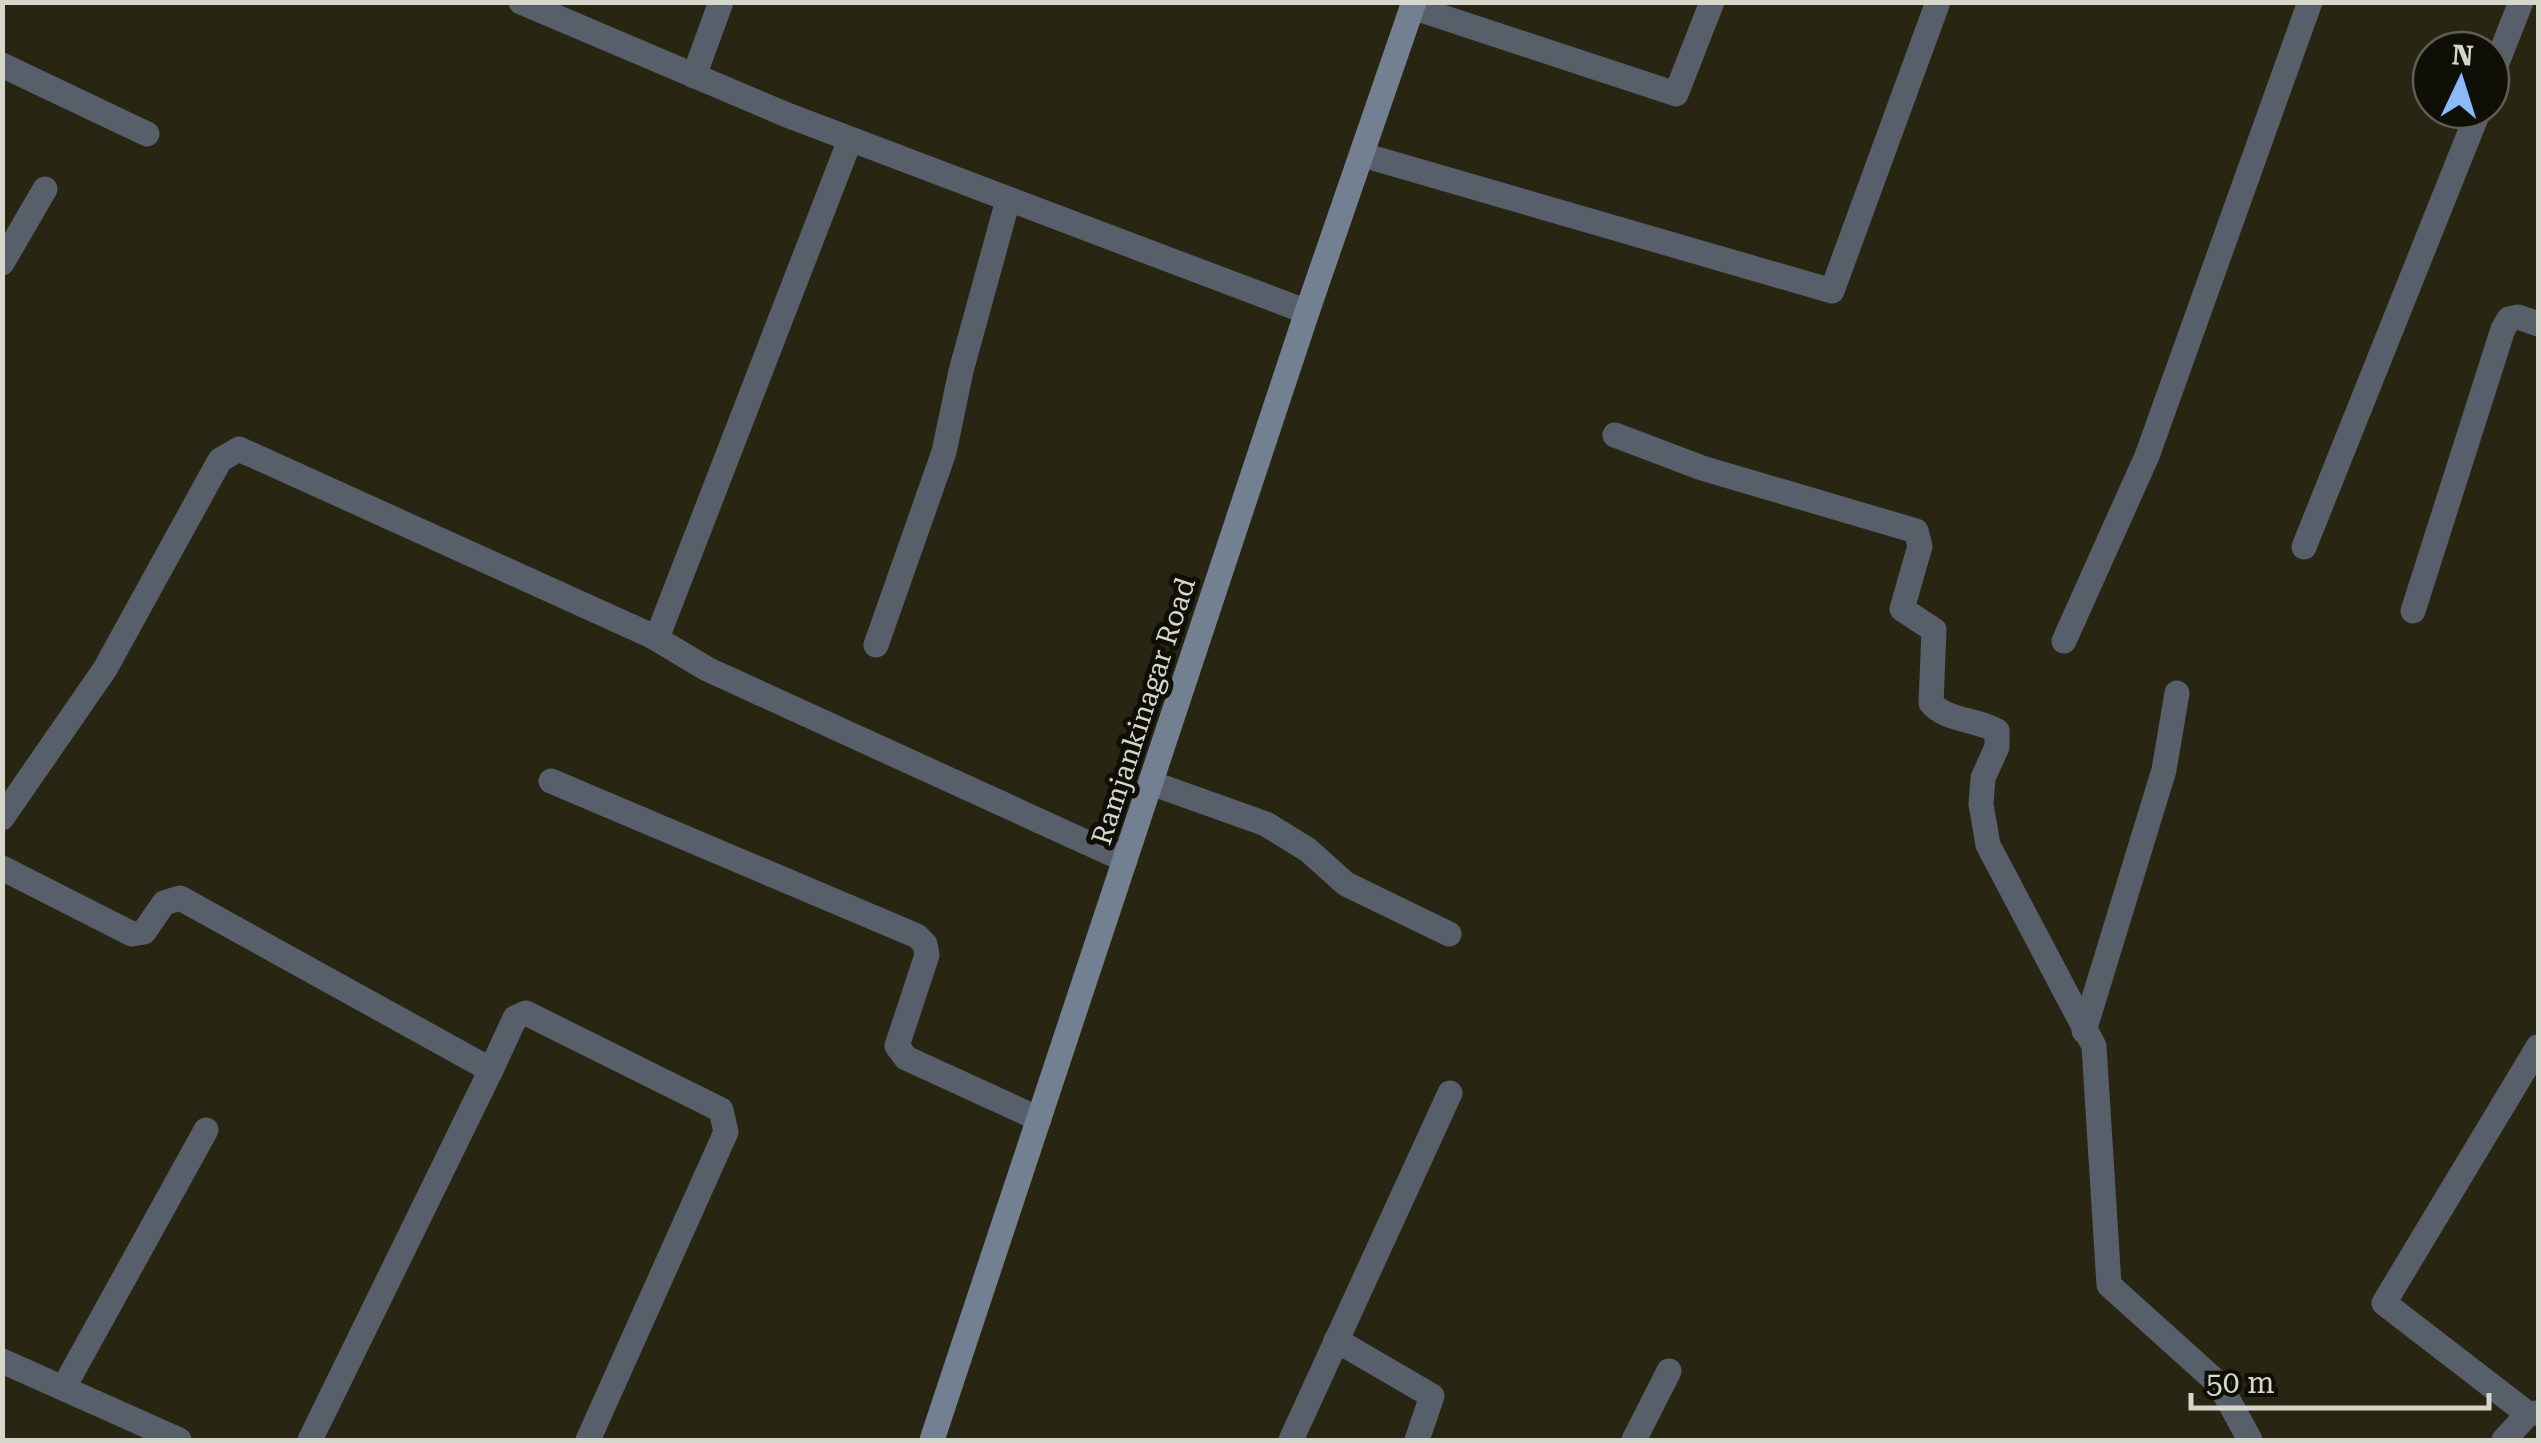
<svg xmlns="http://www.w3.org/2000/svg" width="2541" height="1443" font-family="'Roboto Serif',serif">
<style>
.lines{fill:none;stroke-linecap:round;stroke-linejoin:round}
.street{stroke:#575f6b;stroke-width:25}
.secondary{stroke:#738092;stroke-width:25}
.labels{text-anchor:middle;stroke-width:10;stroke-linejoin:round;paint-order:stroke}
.street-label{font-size:28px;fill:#d7d6ca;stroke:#0f0e07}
</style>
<rect width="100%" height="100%" fill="#282513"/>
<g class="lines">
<g class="street">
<path d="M521 2 787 115 1307 312"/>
<path d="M1412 7 1676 94 1712 2"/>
<path d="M2 65 147 134"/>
<path d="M694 76 721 2"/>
<path d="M2491 78 2521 2"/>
<path d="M1363 155 1832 291 1938 2"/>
<path d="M2 263 45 189"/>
<path d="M1615 435 1702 468 1916 531 1920 546 1902 609 1934 630 1931 703C1946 721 1977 719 1997 731V747L1983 778 1981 804 1988 845 2094 1046 2109 1285 2220 1385 2250 1440"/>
<path d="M2304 547 2479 110"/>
<path d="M2413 611 2503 329 2509 319 2518 317 2538 324"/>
<path d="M652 636 707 669 1125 860"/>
<path d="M2064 641 2147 456 2310 2"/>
<path d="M876 645 944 452 961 371 1008 200"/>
<path d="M551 781 917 936 925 944 927 955 897 1046 906 1058 1039 1119"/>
<path d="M1151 783 1266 824 1308 850 1346 884 1449 934"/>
<path d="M2 818 105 669 220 460 239 449 652 636 660 630 850 140"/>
<path d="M2 868 132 934 144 932 164 903 180 898 491 1070 515 1018 526 1013 721 1110 726 1132 588 1440"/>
<path d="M2084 1031 2164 770 2177 693"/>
<path d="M1336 1340 1432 1396 1417 1440"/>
<path d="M2 1361 179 1440"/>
<path d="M64 1387 206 1130"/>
<path d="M2528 1414 2384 1303 2538 1047"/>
<path d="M310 1440 491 1070"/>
<path d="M1291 1440 1450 1093"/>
<path d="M1634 1440 1669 1371"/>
<path d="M2504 1440 2528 1414 2538 1413"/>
</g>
<path class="secondary" d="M932 1440 1307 312 1414 2"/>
</g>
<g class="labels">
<g class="street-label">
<text transform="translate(1143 711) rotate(-72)" y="10">Ramjankinagar Road</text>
</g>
</g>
<rect width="2541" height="1443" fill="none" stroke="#d7d6ca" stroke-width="10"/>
<g transform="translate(2461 80) rotate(4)"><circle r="48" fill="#0f0e07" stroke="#5f5e55" stroke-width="2.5"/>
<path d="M0-8L18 38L0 25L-18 38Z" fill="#89bafc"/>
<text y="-15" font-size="28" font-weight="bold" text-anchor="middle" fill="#d7d6ca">N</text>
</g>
<path d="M2191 1393v15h298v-15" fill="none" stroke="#d7d6ca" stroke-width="5"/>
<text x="2206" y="1393" font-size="30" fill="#d7d6ca" stroke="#0f0e07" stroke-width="8" paint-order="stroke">50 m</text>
</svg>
